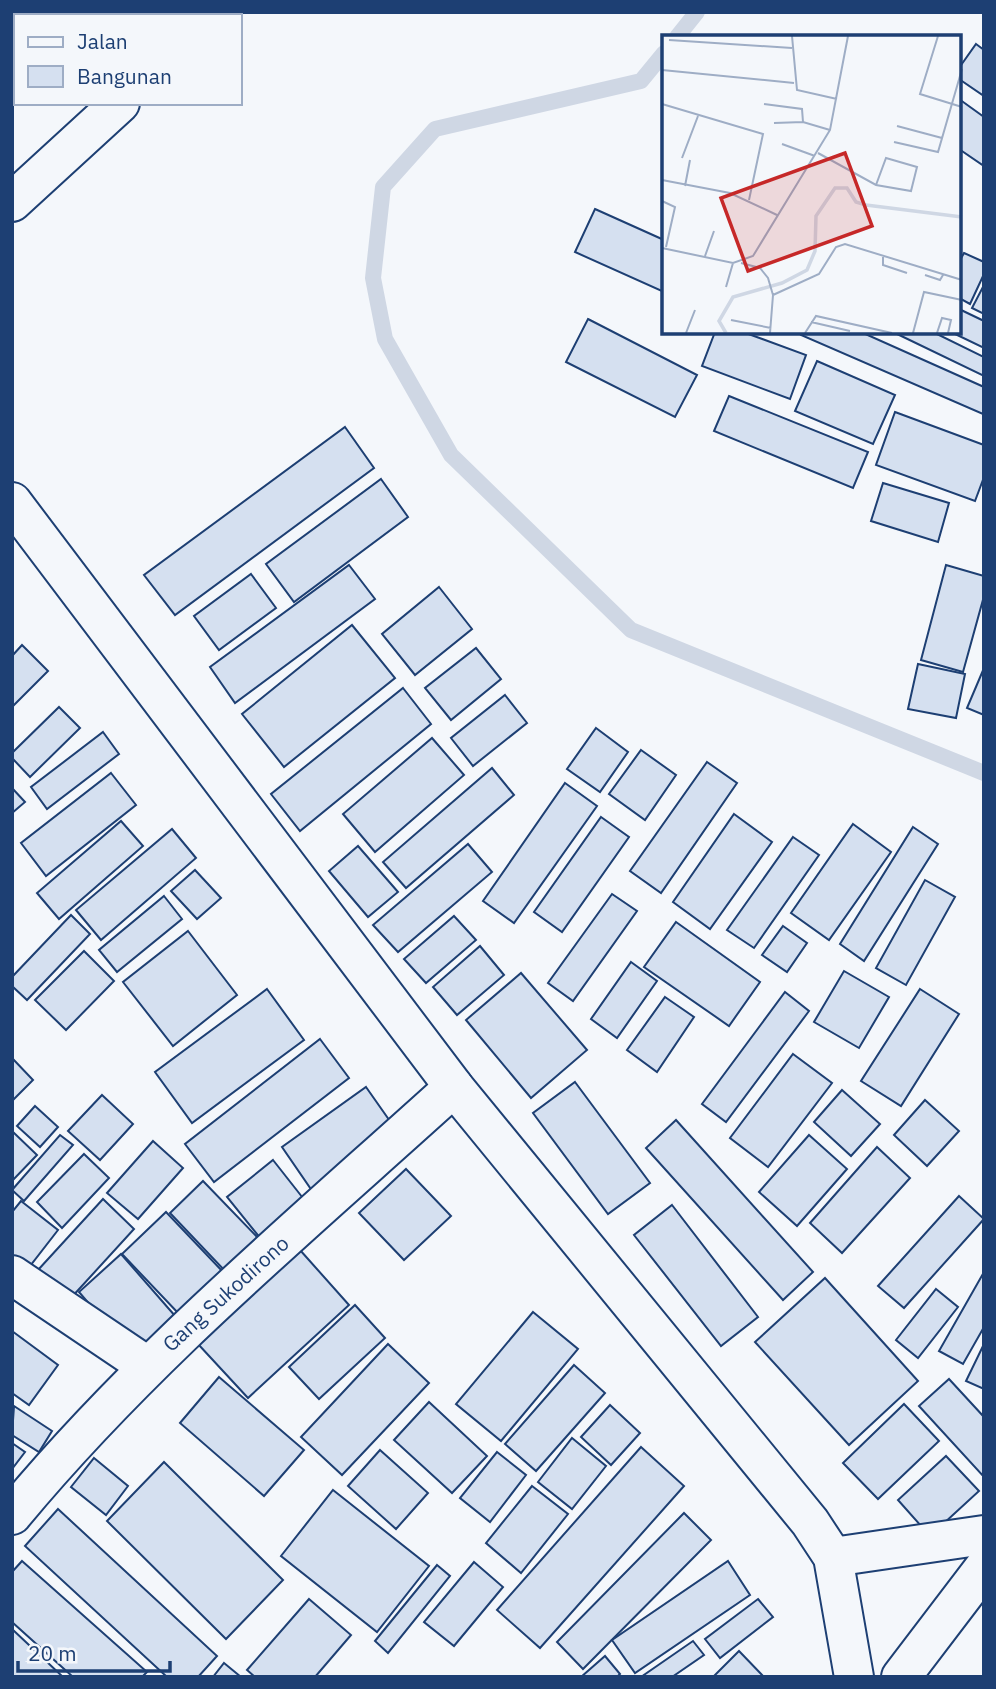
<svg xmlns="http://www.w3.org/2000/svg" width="996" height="1689" font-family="'IBM Plex Sans',sans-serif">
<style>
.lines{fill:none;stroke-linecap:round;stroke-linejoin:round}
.stream{stroke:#cfd7e4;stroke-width:16}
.building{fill:#d5e0f0;stroke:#1d3f73;stroke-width:2}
.minor-casing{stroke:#1d3f73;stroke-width:42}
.major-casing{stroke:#1d3f73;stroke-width:42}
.minor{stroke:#f4f7fb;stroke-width:38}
.major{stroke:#f4f7fb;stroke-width:38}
.labels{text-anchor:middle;stroke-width:5;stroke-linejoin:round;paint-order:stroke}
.street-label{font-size:21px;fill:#1d3f73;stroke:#f4f7fb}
.inset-river{fill:none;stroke:#cfd7e4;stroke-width:3.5}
.inset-road{fill:none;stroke:#9eadc5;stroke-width:2}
.view{fill:#c62828;fill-opacity:0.15;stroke:#c62828;stroke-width:3.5}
.inset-edge{fill:none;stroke:#1d3f73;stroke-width:3.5}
</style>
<rect width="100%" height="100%" fill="#f4f7fb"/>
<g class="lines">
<g class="stream">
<path d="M677 37 697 12"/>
<path d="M664 53 641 81 435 129 383 187 373 278 385 339 451 455 631 630 984 773"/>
</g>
</g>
<g class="building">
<path d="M976 44 984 50V96L959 79V68Z"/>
<path d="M959 99 984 117V166L959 149Z"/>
<path d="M595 209 664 240V292L575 252Z"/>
<path d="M964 253 984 262V274L970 304 959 298V262Z"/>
<path d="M984 285V314L972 308Z"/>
<path d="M959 309 984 321V348L951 332H959Z"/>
<path d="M588 319 697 375 675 417 566 362Z"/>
<path d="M715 332H743L806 355 790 399 702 366Z"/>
<path d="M802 332H861L984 387 983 414 801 335Z"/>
<path d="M893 332H933L984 357V376Z"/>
<path d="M817 361 895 395 873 444 795 411Z"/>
<path d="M729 396 868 452 853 488 714 431Z"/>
<path d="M895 412 984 445V477L975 501 876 465Z"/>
<path d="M345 427 374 468 175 615 144 575Z"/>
<path d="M381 479 408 517 294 602 266 564Z"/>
<path d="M883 483 949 503 938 542 871 521Z"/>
<path d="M349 565 375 599 235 703 210 667Z"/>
<path d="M946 565 984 576V596L963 672 921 660Z"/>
<path d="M251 574 276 608 219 650 194 616Z"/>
<path d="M439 587 472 629 415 675 382 634Z"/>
<path d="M352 625 395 678 284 767 242 714Z"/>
<path d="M22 645 48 671 12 707V656Z"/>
<path d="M476 648 501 679 451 720 425 688Z"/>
<path d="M918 664 965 674 956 718 908 709Z"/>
<path d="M984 668V715L967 708Z"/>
<path d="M403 688 431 724 300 831 271 794Z"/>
<path d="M505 695 527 723 473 766 451 738Z"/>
<path d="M59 707 80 728 30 777 12 758V753Z"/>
<path d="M596 728 628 752 600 792 567 769Z"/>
<path d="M103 732 119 754 47 809 31 787Z"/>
<path d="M432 738 464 775 375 852 343 814Z"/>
<path d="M641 750 676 775 645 820 609 794Z"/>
<path d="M707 762 737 783 661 893 630 871Z"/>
<path d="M492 768 514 795 406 888 383 862Z"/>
<path d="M111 773 136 805 46 876 21 843Z"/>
<path d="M565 783 597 806 514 923 483 901Z"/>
<path d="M12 788 25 802 12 813Z"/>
<path d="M734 814 772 842 710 929 673 902Z"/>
<path d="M601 817 629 837 562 932 534 912Z"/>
<path d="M121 821 143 846 59 919 37 893Z"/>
<path d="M853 824 891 852 829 940 791 913Z"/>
<path d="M913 827 938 844 864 961 840 944Z"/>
<path d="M172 829 196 858 101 940 76 910Z"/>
<path d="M793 837 819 855 754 948 727 930Z"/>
<path d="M468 844 492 872 398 952 373 925Z"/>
<path d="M358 846 398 892 368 917 329 871Z"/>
<path d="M195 870 221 898 197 919 171 891Z"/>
<path d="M925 880 955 897 906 985 876 968Z"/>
<path d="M612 894 637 911 573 1001 548 983Z"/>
<path d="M164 896 182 919 117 972 99 950Z"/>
<path d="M71 915 90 934 27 1000 12 986V977Z"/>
<path d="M454 916 476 940 426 983 404 959Z"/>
<path d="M676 922 760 982 729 1026 644 967Z"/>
<path d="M783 926 807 943 787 972 762 955Z"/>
<path d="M188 931 237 995 173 1046 123 982Z"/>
<path d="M480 946 504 975 457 1015 433 987Z"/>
<path d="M84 951 114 981 66 1030 35 1000Z"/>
<path d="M631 962 657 981 617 1038 591 1019Z"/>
<path d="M844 971 889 997 859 1048 814 1022Z"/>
<path d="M521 973 587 1050 531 1098 466 1020Z"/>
<path d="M267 989 304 1040 192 1123 155 1072Z"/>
<path d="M920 989 959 1014 901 1106 861 1081Z"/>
<path d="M785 992 809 1011 726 1122 702 1104Z"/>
<path d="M665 997 694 1017 657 1072 627 1050Z"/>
<path d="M320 1039 349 1078 214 1182 185 1144Z"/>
<path d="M793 1054 832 1083 768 1167 730 1138Z"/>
<path d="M12 1058 33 1080 14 1099 12 1097Z"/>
<path d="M575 1082 650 1183 608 1214 533 1113Z"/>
<path d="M366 1087 399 1134 315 1195 282 1147Z"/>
<path d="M842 1090 880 1124 851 1156 814 1122Z"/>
<path d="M102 1095 133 1124 100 1160 68 1131Z"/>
<path d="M925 1100 959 1131 927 1166 894 1135Z"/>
<path d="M35 1106 58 1127 40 1147 17 1126Z"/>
<path d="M676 1120 813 1272 783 1300 646 1148Z"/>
<path d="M12 1131 37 1155 12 1181Z"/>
<path d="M60 1135 73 1145 24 1201 12 1190Z"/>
<path d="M809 1135 847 1169 797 1226 759 1192Z"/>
<path d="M153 1141 183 1168 138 1219 107 1193Z"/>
<path d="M877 1147 910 1178 842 1253 810 1223Z"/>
<path d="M84 1154 109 1178 62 1228 37 1202Z"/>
<path d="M273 1160 310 1207 265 1244 227 1197Z"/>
<path d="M406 1169 451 1216 404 1260 359 1213Z"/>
<path d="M203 1181 260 1240 226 1272 170 1213Z"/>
<path d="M959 1196 984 1219 904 1308 878 1286Z"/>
<path d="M103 1199 134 1229 70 1299 38 1270Z"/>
<path d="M21 1201 58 1230 20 1279 12 1273V1212Z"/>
<path d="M672 1205 758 1317 721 1346 634 1235Z"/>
<path d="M166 1212 224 1273 180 1315 122 1254Z"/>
<path d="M300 1250 349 1305 248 1398 198 1344Z"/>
<path d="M121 1254 176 1317 133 1355 79 1292Z"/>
<path d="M984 1272V1327L963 1364 939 1351Z"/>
<path d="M825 1278 918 1381 849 1445 755 1342Z"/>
<path d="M936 1289 958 1307 918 1358 896 1340Z"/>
<path d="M355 1305 385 1338 319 1399 289 1367Z"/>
<path d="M533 1312 578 1349 501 1441 456 1404Z"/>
<path d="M12 1331 58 1365 29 1405 12 1393Z"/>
<path d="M388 1344 429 1383 342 1475 301 1437Z"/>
<path d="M984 1344V1389L966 1381Z"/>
<path d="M574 1365 605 1393 536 1471 505 1444Z"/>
<path d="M219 1377 304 1450 264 1496 180 1423Z"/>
<path d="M949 1379 984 1417V1477L919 1406Z"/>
<path d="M429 1402 487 1456 452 1493 394 1440Z"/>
<path d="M904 1404 939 1441 878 1499 843 1463Z"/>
<path d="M610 1405 640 1433 611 1465 581 1437Z"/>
<path d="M14 1406 52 1431 39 1452 12 1435Z"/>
<path d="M572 1438 606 1466 572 1509 538 1482Z"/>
<path d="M12 1443 25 1452 12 1469Z"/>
<path d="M641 1447 684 1486 540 1648 497 1610Z"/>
<path d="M380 1450 428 1493 396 1529 348 1486Z"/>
<path d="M497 1452 526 1475 490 1522 460 1498Z"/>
<path d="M946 1456 979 1491 930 1536 898 1500Z"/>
<path d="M94 1458 128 1486 106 1515 71 1487Z"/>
<path d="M164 1462 283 1580 226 1639 107 1521Z"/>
<path d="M532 1486 568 1514 521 1573 486 1543Z"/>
<path d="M333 1490 429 1566 377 1632 281 1556Z"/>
<path d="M58 1509 217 1656 198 1677H167L25 1546Z"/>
<path d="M684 1513 711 1540 583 1669 557 1642Z"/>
<path d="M22 1561 147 1672 142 1677H73L12 1622V1572Z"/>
<path d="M728 1561 750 1595 635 1673 612 1640Z"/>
<path d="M474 1562 503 1587 454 1646 424 1622Z"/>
<path d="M437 1565 450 1576 388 1653 375 1641Z"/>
<path d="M309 1599 351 1635 315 1677H255L247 1670Z"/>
<path d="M758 1599 773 1617 720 1658 705 1639Z"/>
<path d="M12 1629 63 1677H12Z"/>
<path d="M693 1641 704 1655 672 1677H641Z"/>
<path d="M739 1651 764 1677H713Z"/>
<path d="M605 1656 620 1674 617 1677H581Z"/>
<path d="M224 1663 241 1677H213Z"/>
</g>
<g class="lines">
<g class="minor-casing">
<g id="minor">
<path d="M216 16 220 12"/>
<path d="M12 202 120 103"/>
<path d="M12 1275 147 1366"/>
<path d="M12 1515C143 1357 302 1225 454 1087"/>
<path d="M833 1557 984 1535"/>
<path d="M901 1677 984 1568"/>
</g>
</g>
<g class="major-casing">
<path id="major" d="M12 502 454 1087 810 1522 833 1557 854 1677"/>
</g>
<use href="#minor" class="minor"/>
<use href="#major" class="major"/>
</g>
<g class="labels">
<g class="street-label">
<text transform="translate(226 1294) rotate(-42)" y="7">Gang Sukodirono</text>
</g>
</g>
<g transform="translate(662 35)">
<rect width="299" height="299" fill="#f4f7fb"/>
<path class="inset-river" d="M64 298 57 286 71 262 120 248 145 235 153 216 154 181 173 153H185L194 167 204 170 300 182"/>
<path class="inset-road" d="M130 1 135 55 175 64M276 1 258 59 300 72M7 5 130 13M0 35 132 48M0 69 101 99 87 165M102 69 140 74 141 87M112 88 141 87 168 95M235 91 280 103M232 107 276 117 300 34M120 109 153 121M156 118 214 150 249 156 255 132 224 123 214 150M20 123 36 81M0 145 68 158 115 180M23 151 28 125M0 166 13 172 4 212M0 213 71 228 91 221 168 95 186 1M43 221 52 196M221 222V230L245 238M79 228 98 233 106 243 111 260 108 298M263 240 278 245 281 240M64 252 71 228M111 260 157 239 174 212 183 209 300 245M69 285 109 293M149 287 188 296M24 298 33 275M143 298 154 281 230 298M251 298 262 257 300 265M275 298 280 283 289 285 286 298"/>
<path class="view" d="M183 118 210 191 86 236 59 163Z"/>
<rect width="299" height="299" class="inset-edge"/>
</g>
<rect width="996" height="1689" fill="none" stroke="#1d3f73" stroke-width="28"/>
<rect x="14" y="14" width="228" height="91" fill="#f4f7fb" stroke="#9eadc5" stroke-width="2"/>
<rect x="28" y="37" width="35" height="10" fill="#f4f7fb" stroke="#9eadc5" stroke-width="2"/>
<text x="77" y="49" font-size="21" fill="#1d3f73">Jalan</text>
<rect x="28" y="66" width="35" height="21" fill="#d5e0f0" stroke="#9eadc5" stroke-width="2"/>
<text x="77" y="84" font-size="21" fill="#1d3f73">Bangunan</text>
<path d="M18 1661v10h152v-10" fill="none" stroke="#1d3f73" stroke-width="3.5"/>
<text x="28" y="1661" font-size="21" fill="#1d3f73" stroke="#f4f7fb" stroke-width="5" paint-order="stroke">20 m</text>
</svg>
